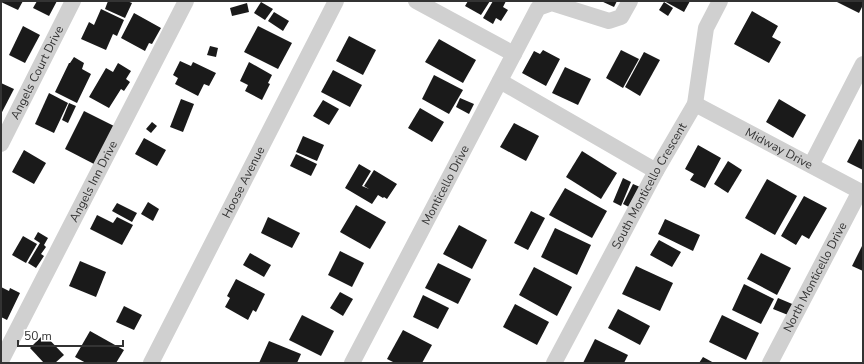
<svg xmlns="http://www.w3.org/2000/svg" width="864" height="364" font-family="'Nunito Sans',sans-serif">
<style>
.building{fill:#1a1a1a}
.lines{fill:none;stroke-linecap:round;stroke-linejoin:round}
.street{stroke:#d0d0d0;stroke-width:16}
.labels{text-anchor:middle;stroke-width:4;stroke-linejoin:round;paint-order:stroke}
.street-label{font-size:12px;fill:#333;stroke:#fff}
</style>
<rect width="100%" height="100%" fill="#fff"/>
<g class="building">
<path d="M1 1H23L18 10 1 2Z"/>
<path d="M37 1H57L49 16 33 8Z"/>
<path d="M108 1H127L132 3 125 18 105 9Z"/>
<path d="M468 1H490L481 15 465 6Z"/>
<path d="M493 1H506L503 7 508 10 501 21 496 18 493 24 483 18Z"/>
<path d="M601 1H617L614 7Z"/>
<path d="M664 1H690L684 12Z"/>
<path d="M835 1H863V5L859 13Z"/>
<path d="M261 2 273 9 265 20 254 13Z"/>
<path d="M664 2 673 8 668 16 659 10Z"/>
<path d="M247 3 249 12 232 16 230 8Z"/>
<path d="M101 9 124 20 117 36 113 34 106 50 81 39 89 22 94 25Z"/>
<path d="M752 11 778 26 772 37 781 42 769 63 734 44Z"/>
<path d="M274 12 289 21 283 31 268 21Z"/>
<path d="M134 13 161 28 152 44 149 43 145 51 121 38Z"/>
<path d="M23 26 40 35 25 63 9 55Z"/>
<path d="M258 26 292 43 278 69 244 52Z"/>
<path d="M349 36 376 50 363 75 336 61Z"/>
<path d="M439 39 476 60 463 83 425 62Z"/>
<path d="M210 46 218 48 216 57 207 55Z"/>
<path d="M543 50 560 59 546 86 522 73 534 51 540 54Z"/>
<path d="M621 50 639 59 623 88 606 78Z"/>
<path d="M644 52 660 60 640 96 625 87Z"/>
<path d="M74 57 84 63 82 69 91 74 77 103 55 92 69 63H70Z"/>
<path d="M180 61 191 66 193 62 216 73 209 86 204 84 198 96 175 84 178 78 173 75Z"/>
<path d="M249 62 272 75 268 83 270 84 262 100 245 91 248 85 240 81Z"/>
<path d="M118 63 131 71 126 79 130 82 124 91 121 89 109 108 89 97 106 68 113 72Z"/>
<path d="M565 67 591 79 578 105 552 93Z"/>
<path d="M333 70 362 85 350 107 321 92Z"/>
<path d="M434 75 463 90 449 114 422 99Z"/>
<path d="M1 83 14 89 1 114Z"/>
<path d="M49 93 68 103 54 133 35 124Z"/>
<path d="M460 98 474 104 469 114 456 107Z"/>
<path d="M181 99 194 104 183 132 170 127Z"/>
<path d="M779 99 806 115 793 138 766 122Z"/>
<path d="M323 100 339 109 329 125 313 116Z"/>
<path d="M69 103 76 106 68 123 62 120Z"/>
<path d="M420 108 444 122 432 142 408 128Z"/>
<path d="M84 111 114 126 94 164 65 149Z"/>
<path d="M152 122 157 126 151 133 146 129Z"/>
<path d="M514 123 539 136 526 161 500 147Z"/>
<path d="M303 136 324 145 317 161 296 152Z"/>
<path d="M144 138 166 150 157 166 135 154Z"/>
<path d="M859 139 863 141V170L847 162Z"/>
<path d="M698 145 721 158 705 188 690 180 694 174 685 169Z"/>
<path d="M24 150 46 163 34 184 12 172Z"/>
<path d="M582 151 617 173 601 199 566 177Z"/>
<path d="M296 154 317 164 311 176 290 166Z"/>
<path d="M728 161 742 170 728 193 714 184Z"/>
<path d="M359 164 371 171 362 186 369 189 364 186 374 170 397 184 387 199 384 197 383 198 378 195 372 204 345 188Z"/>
<path d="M623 178 631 182 621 206 613 202Z"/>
<path d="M767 179 797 196 775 235 745 218Z"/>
<path d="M633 184 640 187 631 208 623 204Z"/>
<path d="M565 188 607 211 592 238 549 215Z"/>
<path d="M804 196 827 208 809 239 802 235 796 245 781 236Z"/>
<path d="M148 202 159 209 153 221 141 214Z"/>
<path d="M117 203 137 213 132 222 112 211Z"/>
<path d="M356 205 386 222 370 249 340 232Z"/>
<path d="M531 211 545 218 528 250 514 243Z"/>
<path d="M97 215 113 223 117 217 133 225 122 245 90 229Z"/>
<path d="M268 217 300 233 292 248 261 233Z"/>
<path d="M665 219 700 235 693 251 658 234Z"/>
<path d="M459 225 487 240 472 269 443 254Z"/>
<path d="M555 228 591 245 577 275 541 257Z"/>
<path d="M38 232 48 238 44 245 46 247 41 254 44 256 36 268 28 263 40 243 34 239Z"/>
<path d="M23 236 37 244 26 263 12 255Z"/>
<path d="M659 240 681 252 672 267 650 255Z"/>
<path d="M863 244V271L852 266Z"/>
<path d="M340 251 364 263 352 287 328 275Z"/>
<path d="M250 253 271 265 264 277 243 265Z"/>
<path d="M761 253 791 268 777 295 747 279Z"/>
<path d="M80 261 106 272 96 297 69 286Z"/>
<path d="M438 263 471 279 458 304 425 288Z"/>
<path d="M636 266 673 283 660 311 622 294Z"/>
<path d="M534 267 572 287 557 316 519 295Z"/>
<path d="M236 279 265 294 256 312 253 310 248 320 225 307 230 298 227 296Z"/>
<path d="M744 284 774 299 761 324 732 310Z"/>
<path d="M1 287 9 291 10 288 20 293 7 320 1 317Z"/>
<path d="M340 292 353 299 343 316 330 308Z"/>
<path d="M423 295 449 308 438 329 413 317Z"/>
<path d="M778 298 797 306 793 317 773 309Z"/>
<path d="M515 304 549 322 537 345 503 327Z"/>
<path d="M124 306 142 315 134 330 116 322Z"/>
<path d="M618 309 650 326 640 345 608 328Z"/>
<path d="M302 315 334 331 321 356 289 340Z"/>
<path d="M722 315 759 333 746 360 709 342Z"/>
<path d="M403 330 432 345 422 363H395L387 359Z"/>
<path d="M90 331 124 350 116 363H86L75 357Z"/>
<path d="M44 334 64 355 55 363H44L30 348Z"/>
<path d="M595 339 628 355 624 363H583Z"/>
<path d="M269 341 301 354 297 363H259Z"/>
<path d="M703 357 714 363H699Z"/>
</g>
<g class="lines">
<g class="street">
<path d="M416 1 514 54"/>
<path d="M500 81 656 171"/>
<path id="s1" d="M695 104 863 193"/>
<path id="s2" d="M1 144 73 1"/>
<path d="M811 165 863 64"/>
<path id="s3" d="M1 361 186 1"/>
<path id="s4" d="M151 363 336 1"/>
<path id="s5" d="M352 363 538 8 552 3 609 21 621 17 630 1"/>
<path id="s6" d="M554 363 656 171 695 104 706 28 720 1"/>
<path id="s7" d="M770 363 860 191"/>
</g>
</g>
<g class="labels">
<g class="street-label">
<text dy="4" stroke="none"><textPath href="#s2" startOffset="80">Angels Court Drive</textPath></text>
<text dy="4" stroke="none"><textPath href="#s1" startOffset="95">Midway Drive</textPath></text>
<text dy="4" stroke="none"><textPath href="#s3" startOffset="202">Angels Inn Drive</textPath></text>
<text dy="4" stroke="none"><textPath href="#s4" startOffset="203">Hoose Avenue</textPath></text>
<text dy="4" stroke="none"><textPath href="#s5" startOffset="201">Monticello Drive</textPath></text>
<text dy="4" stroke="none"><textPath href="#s6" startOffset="201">South Monticello Crescent</textPath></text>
<text dy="4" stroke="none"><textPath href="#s7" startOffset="97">North Monticello Drive</textPath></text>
</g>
</g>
<rect width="864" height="364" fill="none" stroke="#333333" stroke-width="4"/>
<path d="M18 340v6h105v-6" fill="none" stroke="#333333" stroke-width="2"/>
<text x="24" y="340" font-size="12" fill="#333333" stroke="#ffffff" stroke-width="3" paint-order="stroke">50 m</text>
</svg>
